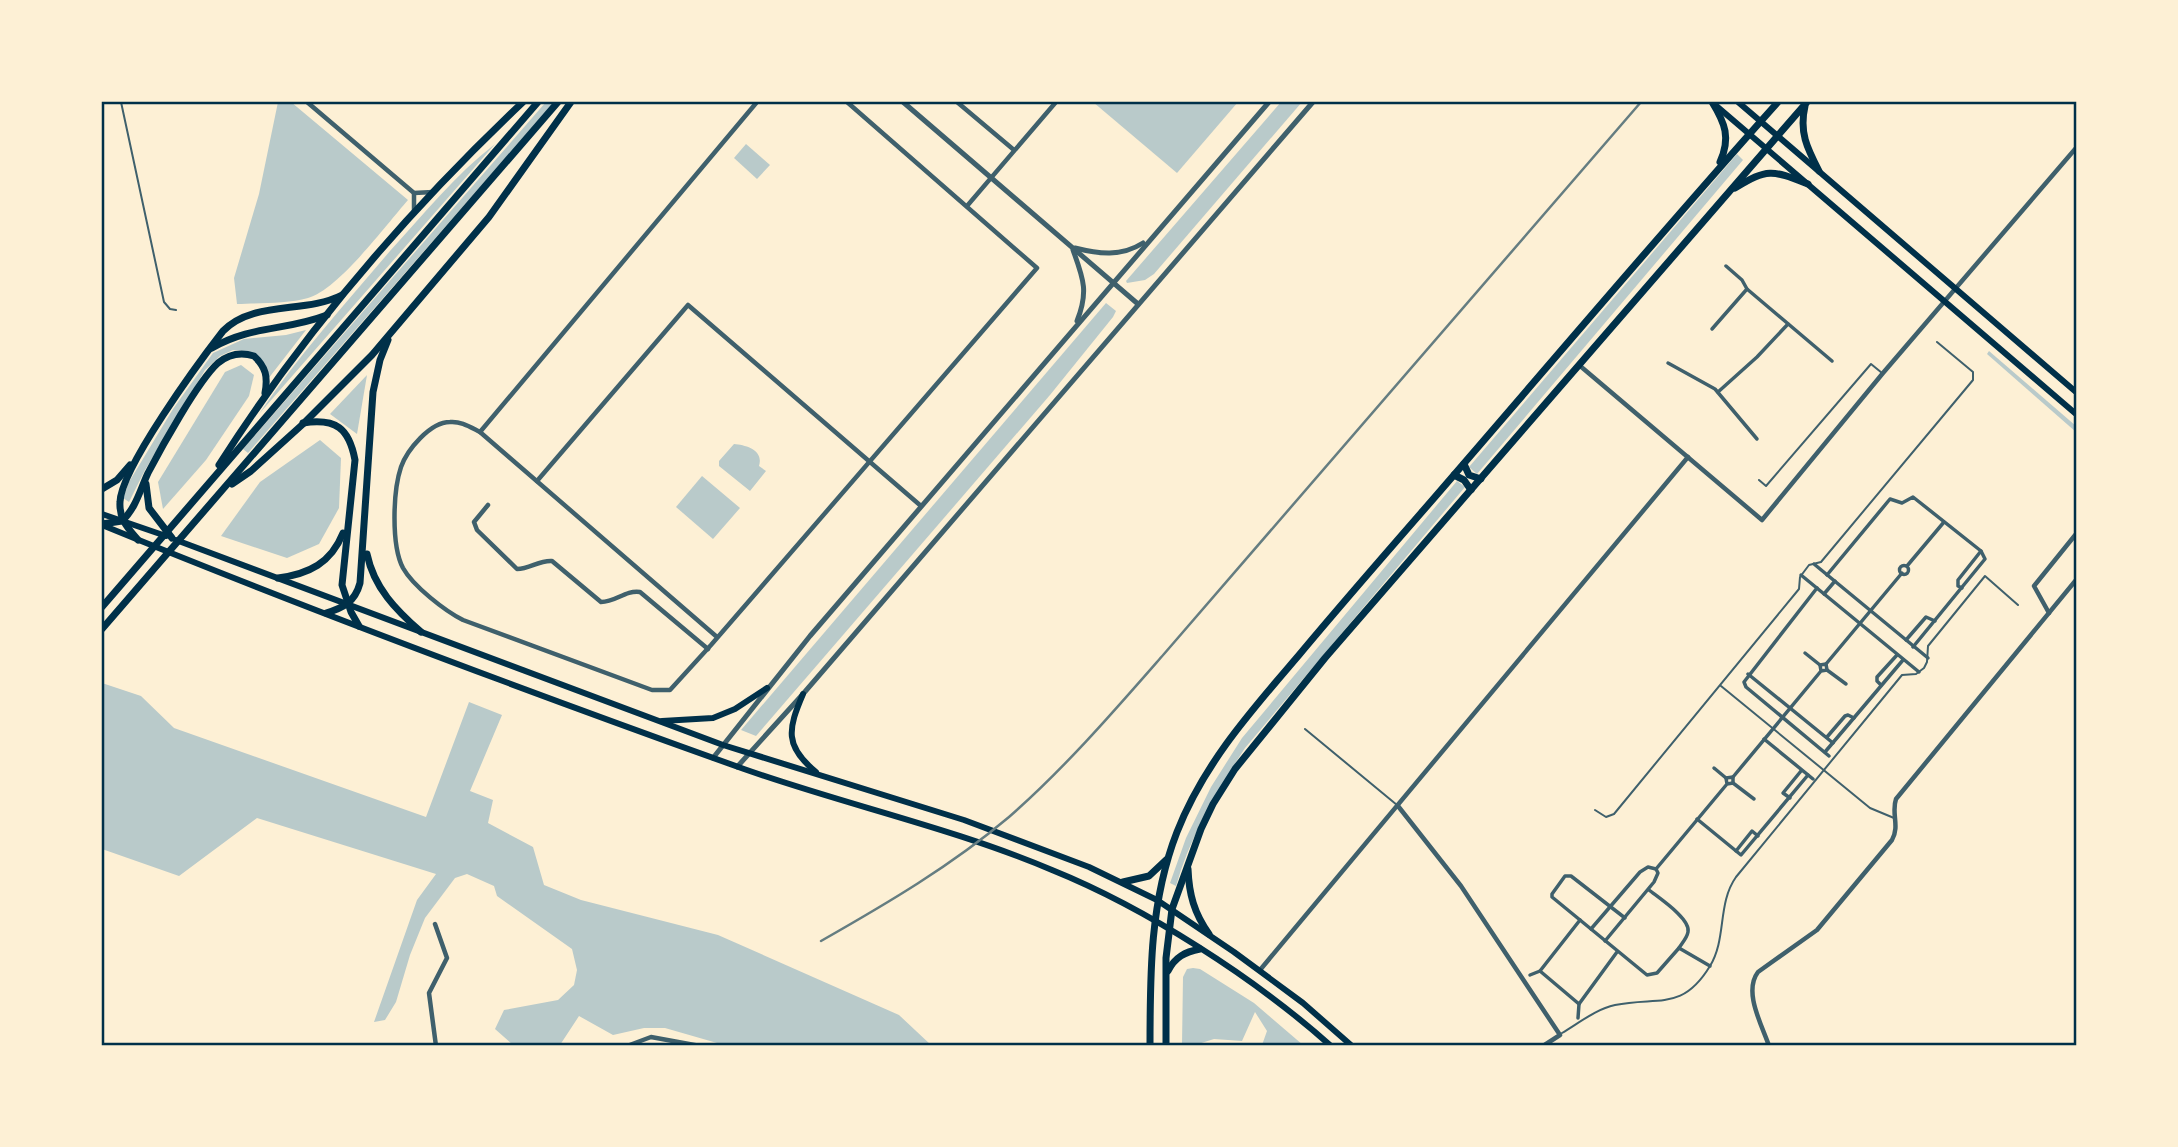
<svg xmlns="http://www.w3.org/2000/svg" width="2178" height="1147" font-family="'Nunito Sans',sans-serif">
<style>
.green{fill:#b9caca}
.lines{fill:none;stroke-linecap:round;stroke-linejoin:round}
.service{stroke:#3f606c;stroke-width:2}
.pedestrian{stroke:#3f606c;stroke-width:3.5}
.minor{stroke:#3f606c;stroke-width:4.5}
.tertiary{stroke:#3f606c;stroke-width:5}
.secondary{stroke:#003049;stroke-width:6}
.primary{stroke:#003049;stroke-width:7}
.trunk{stroke:#003049;stroke-width:7}
.rail{stroke:#657d81;stroke-width:2.5}
.neatline{fill:none;stroke:#003049;stroke-width:2.5}
</style>
<rect width="100%" height="100%" fill="#fdf0d5"/>
<g class="green">
<path d="M278 102H291L408 200C386 225 338 290 308 298 287 304 258 303 237 304L234 278 259 194Z"/>
<path d="M546 102H554L248 453 243 449Z"/>
<path d="M1093 102H1238L1177 173Z"/>
<path d="M1281 102H1302L1154 274 1145 280 1127 283 1126 281Z"/>
<path d="M495 144 259 414C298 356 345 304 390 251 424 214 455 175 495 144Z"/>
<path d="M746 144 770 165 757 179 734 158Z"/>
<path d="M1737 154 1743 160 1477 474 1469 467Z"/>
<path d="M1106 303 1116 311 1113 317 1050 395 756 736 741 730Z"/>
<path d="M306 330 268 379 267 373 244 351 233 350 220 356 205 370 145 470 129 502 123 498 129 482 173 409 213 353 244 339 286 335Z"/>
<path d="M1989 351 2076 426V432L1987 354Z"/>
<path d="M241 365 254 375 249 396 206 460 163 509 158 482 225 372Z"/>
<path d="M367 375 357 434 330 414Z"/>
<path d="M320 440 341 458 339 508 319 544 287 558 221 536 260 482Z"/>
<path d="M734 444C746 445 764 450 759 466L766 471 750 491 719 466V461Z"/>
<path d="M702 476 740 508 713 539 676 507Z"/>
<path d="M1457 481 1465 487 1245 748C1217 791 1190 836 1176 886L1170 883 1186 838 1211 787 1242 738Z"/>
<path d="M102 683 141 696 174 728 426 817 469 702 502 715 470 791 493 800 488 823 533 847 544 885 581 900 718 935 899 1015 931 1045H724L665 1028H644L613 1035 579 1016 560 1045H513L495 1029 504 1010 558 1000 574 985 577 970 572 949 497 896 494 886 467 874 455 878 425 918 410 955 396 1002 385 1020 374 1022 417 900 436 874 257 818 179 876 102 849Z"/>
<path d="M1193 968 1200 969 1254 1003 1303 1045H1262L1267 1031 1255 1012 1242 1041 1214 1039 1195 1045H1182L1183 977 1187 969Z"/>
</g>
<g class="lines">
<g class="service">
<path d="M121 102 164 302 170 309 176 310"/>
<path d="M1759 480 1766 486 1871 364 1882 373"/>
<path d="M1721 686 1870 808 1894 818"/>
<path d="M1305 729 1397 805"/>
<path d="M1595 810 1606 817 1614 814 1799 589 1800 577 1809 565 1821 562 1973 380V372L1937 342"/>
<path d="M1562 1033C1579 1023 1596 1009 1615 1005 1658 996 1682 1012 1710 966 1727 938 1717 904 1736 877L1902 675 1916 674 1924 668 1927 662 1928 646 1985 576 2018 605"/>
</g>
<g class="pedestrian">
<path d="M1726 266 1742 280 1747 289 1832 361"/>
<path d="M1712 329 1747 289"/>
<path d="M1668 363 1715 389 1757 439"/>
<path d="M1718 392 1757 357 1788 324"/>
<path d="M1814 564 1928 658"/>
<circle cx="1904" cy="570" r="4.5"/>
<path d="M1907 566 1944 522"/>
<path d="M1801 575 1919 672"/>
<path d="M1827 575 1890 499 1902 503 1913 497 1981 551 1985 559 1913 647"/>
<path d="M1817 588 1744 682 1746 687 1829 756"/>
<path d="M1962 588 1958 586V580L1981 551"/>
<path d="M1824 594 1835 581"/>
<path d="M1906 640 1926 617 1935 621"/>
<path d="M1805 653 1820 665"/>
<path d="M1826 664 1902 573"/>
<path d="M1827 670 1846 684"/>
<path d="M1748 674 1833 743"/>
<path d="M1881 685 1877 681V677L1897 655"/>
<path d="M1827 737 1845 716 1848 715 1854 718"/>
<path d="M1764 739 1813 779"/>
<path d="M1825 752 1903 660"/>
<path d="M1714 768 1726 778"/>
<path d="M1733 777 1821 671 1827 670 1826 664 1820 665 1821 671"/>
<path d="M1733 783 1754 799"/>
<path d="M1790 798 1783 793 1801 771"/>
<path d="M1697 819 1741 855 1808 775"/>
<path d="M1736 851 1752 831 1758 836"/>
<path d="M1649 890C1659 898 1691 919 1688 932 1687 938 1682 943 1679 948"/>
<path d="M1625 918 1571 876H1565L1552 894V897L1647 975 1657 973 1679 948 1710 966"/>
<path d="M1580 920 1540 971 1579 1004 1617 952"/>
<path d="M1591 929 1640 872 1648 867 1656 869"/>
<path d="M1605 941 1654 882 1658 873 1656 869 1727 784 1733 783V777L1726 778 1727 784"/>
<path d="M1530 975 1540 971"/>
<path d="M1578 1018 1579 1004"/>
</g>
<g class="minor">
<path d="M307 102 414 193 433 192"/>
<path d="M957 102 1014 150"/>
<path d="M414 193V213"/>
<path d="M967 206 1056 102"/>
<path d="M1579 365 1762 520 1883 373 2076 148"/>
<path d="M480 432 757 102"/>
<path d="M537 481 688 305 921 506"/>
<path d="M488 505 474 522 477 530 517 569C530 569 539 560 552 561L601 602C616 602 625 590 640 592L708 649"/>
<path d="M2049 613 2034 586 2076 534"/>
<path d="M717 637 480 432C470 427 461 421 450 422 430 422 407 450 401 467 393 491 391 545 403 568 413 586 445 611 463 620L652 690H670L711 645 1037 268 847 102"/>
<path d="M1398 806 1461 886 1560 1035 1543 1046"/>
<path d="M435 924 447 958 429 993 436 1046"/>
<path d="M1260 970 1688 457"/>
<path d="M627 1046 651 1037 700 1046"/>
<path d="M1769 1046C1762 1025 1743 992 1758 972L1817 930 1892 840C1900 826 1891 813 1896 799L2076 580"/>
</g>
<g class="tertiary">
<path d="M903 102 1138 304"/>
<path d="M1075 248C1099 254 1121 257 1143 243"/>
<path d="M1073 250C1083 278 1089 291 1077 321"/>
<path d="M713 758 810 636 1269 102"/>
<path d="M737 767 803 694 1313 102"/>
</g>
<g class="secondary">
<path d="M1738 102 2076 392"/>
<path d="M1713 103 2076 414"/>
<path d="M102 514 166 536"/>
<path d="M102 525C314 612 529 692 744 769 846 805 953 828 1052 870 1146 908 1255 978 1331 1046"/>
<path d="M176 540 723 745 964 820 1089 867 1157 900 1234 952 1303 1003 1352 1046"/>
<path d="M803 694C788 729 784 746 816 772"/>
<path d="M662 721 713 718 735 709 767 688"/>
</g>
<g class="primary">
<path d="M1712 102C1725 123 1731 138 1720 162"/>
<path d="M1805 106C1799 132 1807 148 1819 171"/>
<path d="M1735 188C1768 168 1772 170 1808 184"/>
<path d="M1464 464 1469 475 1481 479"/>
<path d="M1454 475 1464 480 1471 490"/>
<path d="M1188 869C1189 894 1194 913 1209 934"/>
<path d="M1123 882 1149 876 1166 860"/>
<path d="M1168 971C1175 957 1185 952 1200 949"/>
<path d="M1150 1046C1150 973 1150 901 1177 832 1204 763 1252 710 1299 655 1339 607 1380 560 1421 513 1540 376 1657 237 1778 102"/>
<path d="M1166 1046V958L1172 909 1201 829 1213 804 1235 769 1325 658 1807 102"/>
</g>
<g class="trunk">
<path d="M212 348C252 325 286 331 327 315"/>
<path d="M303 423C336 418 349 428 355 460L342 585 351 612 359 626"/>
<path d="M219 465C303 333 410 209 523 102"/>
<path d="M146 484 149 508 172 538"/>
<path d="M232 484 251 471 303 424 372 355 489 217 571 102"/>
<path d="M102 489 117 480 130 465"/>
<path d="M102 524 122 521C136 508 140 490 148 473 161 448 198 381 218 363 229 354 241 352 254 356 266 367 268 377 265 393"/>
<path d="M138 540C127 527 119 519 120 502 121 468 199 362 223 331 253 300 305 314 342 295"/>
<path d="M367 554C374 588 396 610 421 632"/>
<path d="M278 578C309 574 331 563 343 533"/>
<path d="M102 607 538 102"/>
<path d="M326 613C343 608 355 602 360 583L373 392 380 360 388 340"/>
<path d="M102 629 558 102"/>
</g>
<path class="rail" d="M821 941C886 904 951 866 1009 817 1065 768 1115 710 1164 654L1641 102"/>
</g>
<rect width="2178" height="1147" fill="none" stroke="#fdf0d5" stroke-width="206"/>
<rect x="103" y="103" width="1972" height="941" class="neatline"/>
</svg>
